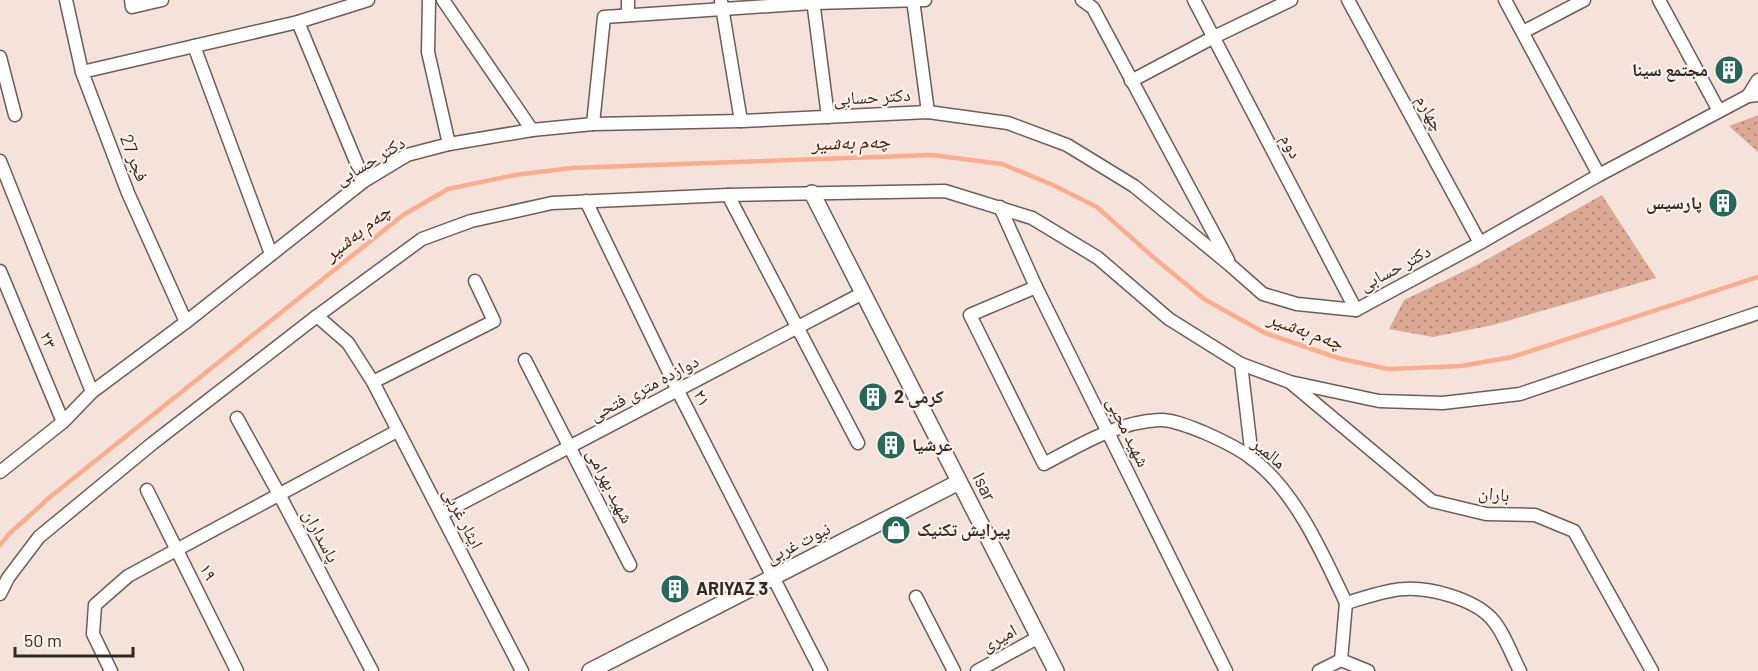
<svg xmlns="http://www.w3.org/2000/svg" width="1758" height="671" font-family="Barlow,'Noto Naskh Arabic',sans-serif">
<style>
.park{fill:url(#park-dots)}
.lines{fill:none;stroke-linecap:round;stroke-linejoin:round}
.stream{stroke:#fcad8d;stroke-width:4.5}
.minor-casing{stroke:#6d5e57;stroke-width:15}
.tertiary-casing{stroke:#6d5e57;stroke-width:18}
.minor{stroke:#fff;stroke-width:12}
.tertiary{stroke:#fff;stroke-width:15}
.labels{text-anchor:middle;stroke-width:4.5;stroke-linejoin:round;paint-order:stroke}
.poi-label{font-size:18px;font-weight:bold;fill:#302a27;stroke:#fff0ea;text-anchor:start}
.street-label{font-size:18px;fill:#302a27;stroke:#fff0ea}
.water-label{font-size:20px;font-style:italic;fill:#4d1c05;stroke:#fff0ea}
</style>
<defs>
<pattern id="park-dots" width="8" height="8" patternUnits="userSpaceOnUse" patternTransform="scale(1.5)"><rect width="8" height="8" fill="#dca995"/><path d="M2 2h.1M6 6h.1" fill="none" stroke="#b38a7a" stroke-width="1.8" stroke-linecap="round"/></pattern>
</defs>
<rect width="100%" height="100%" fill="#f4e2db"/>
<g class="park">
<path d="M1758 115V152L1729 126Z"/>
<path d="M1602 195 1656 278 1493 325 1433 337 1389 329 1404 300 1477 265Z"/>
</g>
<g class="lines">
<path class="stream" d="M0 545 9 534 50 497 403 215 448 189 515 175 571 168 932 155 1002 164 1053 185 1097 207 1153 257 1204 299 1265 333 1338 358 1388 369 1461 366 1512 357 1758 277"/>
<g class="minor-casing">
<g id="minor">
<path d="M66 0 82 72 128 193 186 322"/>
<path d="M131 0 132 7 162 0"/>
<path d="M429 0 428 52 449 144"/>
<path d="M443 0 532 130"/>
<path d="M813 0 828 117"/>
<path d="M913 0 928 112"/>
<path d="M1082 0 1093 8 1228 260"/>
<path d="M1194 0 1356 310"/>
<path d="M1348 0 1480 243"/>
<path d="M1505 0 1599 175"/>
<path d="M1659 0 1719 111"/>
<path d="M721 1 741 121"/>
<path d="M628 15V0"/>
<path d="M298 22 364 181"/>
<path d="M1523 32 1584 0"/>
<path d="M194 46 271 254"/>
<path d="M0 57 15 115"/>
<path d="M82 72 298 22 368 0"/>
<path d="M1758 80 1748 96 1758 95"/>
<path d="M1131 81 1214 37 1291 0"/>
<path d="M593 124 604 17 813 3 925 0"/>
<path d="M0 161 92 392"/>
<path d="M728 195 858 443"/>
<path d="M586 201 678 391 821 671"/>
<path d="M1000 207 1036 287 1226 671"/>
<path d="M0 271 63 422"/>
<path d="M1036 287 970 315 1044 464C1080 445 1117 422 1159 420 1172 419 1190 427 1203 432 1219 439 1237 447 1251 458 1294 488 1324 556 1346 603"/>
<path d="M317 316 348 343 373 382 522 671"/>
<path d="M525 360 630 565"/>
<path d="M1241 364 1252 458"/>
<path d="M373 382 494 321 475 281"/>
<path d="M1291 383 1432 501 1486 514 1535 515 1574 531 1652 671"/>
<path d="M237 418 279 494 372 671"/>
<path d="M0 472 63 422 92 392 186 322 364 181 407 155 449 144 532 130 593 124 741 121 928 112 1008 123 1067 145 1134 186 1230 265 1263 294 1297 304 1356 310 1480 243 1599 175 1748 96"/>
<path d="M147 490 237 671"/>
<path d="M441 514 863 293"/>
<path d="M0 594 8 578 39 537 153 443 317 316 422 239 471 221 552 203 728 195 945 191 1032 218 1098 258 1169 319 1241 364 1290 382 1379 401 1443 403 1520 394 1758 313"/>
<path d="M916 597 954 671"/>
<path d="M111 671 93 634 95 605 128 576 397 431"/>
<path d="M977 671 1039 637"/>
<path d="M1319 671 1341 660"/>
<path d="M1368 671 1341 660 1346 603C1364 598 1385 590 1404 589 1430 587 1473 599 1491 618 1504 632 1511 654 1520 671"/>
</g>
</g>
<g class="tertiary-casing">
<g id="tertiary">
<path d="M812 193 1056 671"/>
<path d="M590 671 959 482"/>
</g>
</g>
<use href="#minor" class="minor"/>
<use href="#tertiary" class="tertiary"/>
</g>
<defs>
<g id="building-disc" transform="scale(1.5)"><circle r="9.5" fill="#25695b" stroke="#fff0ea"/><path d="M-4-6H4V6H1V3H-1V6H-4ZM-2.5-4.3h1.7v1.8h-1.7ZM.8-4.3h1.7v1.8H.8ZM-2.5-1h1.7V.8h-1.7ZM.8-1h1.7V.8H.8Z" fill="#fff"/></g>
<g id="shop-disc" transform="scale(1.5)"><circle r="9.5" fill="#25695b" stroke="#fff0ea"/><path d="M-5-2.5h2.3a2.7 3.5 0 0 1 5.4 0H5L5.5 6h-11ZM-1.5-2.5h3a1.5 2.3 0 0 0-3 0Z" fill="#fff"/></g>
</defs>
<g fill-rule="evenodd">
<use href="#building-disc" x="1729" y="70"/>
<use href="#building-disc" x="1723" y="203"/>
<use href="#building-disc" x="873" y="397"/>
<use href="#building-disc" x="891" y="445"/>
<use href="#shop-disc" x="896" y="530"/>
<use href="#building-disc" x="675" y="589"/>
</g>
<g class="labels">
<g class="poi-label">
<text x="1708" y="76" text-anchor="end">مجتمع سینا</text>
<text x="1702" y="209" text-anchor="end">پارسیس</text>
<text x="894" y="403">کرمی 2</text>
<text x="912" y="451">عرشیا</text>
<text x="917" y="536">پیرایش تکنیک</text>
<text x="696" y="595">ARIYAZ 3</text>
</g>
<g class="street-label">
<text transform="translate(872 97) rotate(-3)" y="6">دکتر حسابی</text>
<text transform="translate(1430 113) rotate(61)" y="6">چهارم</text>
<text transform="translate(1291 146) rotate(62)" y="6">دوم</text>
<text transform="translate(134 158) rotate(69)" y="6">فجر 27</text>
<text transform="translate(370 161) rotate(-31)" y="6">دکتر حسابی</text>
<text transform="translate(1395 268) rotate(-28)" y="6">دکتر حسابی</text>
<text transform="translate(48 340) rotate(68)" y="6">۲۳</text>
<text transform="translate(644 388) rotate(-28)" y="6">دوازده متری فتحی</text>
<text transform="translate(702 398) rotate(63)" y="6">۲۱</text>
<text transform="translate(1128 432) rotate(64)" y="6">شهید محبی</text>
<text transform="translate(1269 453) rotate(40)" y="6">مالمیر</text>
<text transform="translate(610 486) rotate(63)" y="6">شهید بهرامی</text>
<text transform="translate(984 487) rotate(63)" y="6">Isar</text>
<text transform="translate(1494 494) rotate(6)" y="6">باران</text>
<text transform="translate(463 518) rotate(63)" y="6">ایثار غربی</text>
<text transform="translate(321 536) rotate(62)" y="6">پاسداران</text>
<text transform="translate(798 543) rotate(-27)" y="6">نبوت غربی</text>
<text transform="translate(208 572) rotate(63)" y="6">۱۹</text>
<text transform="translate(999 638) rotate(-29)" y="6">امیری</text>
</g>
<g class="water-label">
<text transform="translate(851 142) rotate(-2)" y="7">چەم بەشیر</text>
<text transform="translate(357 232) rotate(-38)" y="7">چەم بەشیر</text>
<text transform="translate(1306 330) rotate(20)" y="7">چەم بەشیر</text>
</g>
</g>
<path d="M15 647v9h118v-9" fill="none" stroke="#302a27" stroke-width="3"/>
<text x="24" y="647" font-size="18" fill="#302a27" stroke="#fff0ea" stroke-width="4.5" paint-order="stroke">50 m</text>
</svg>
